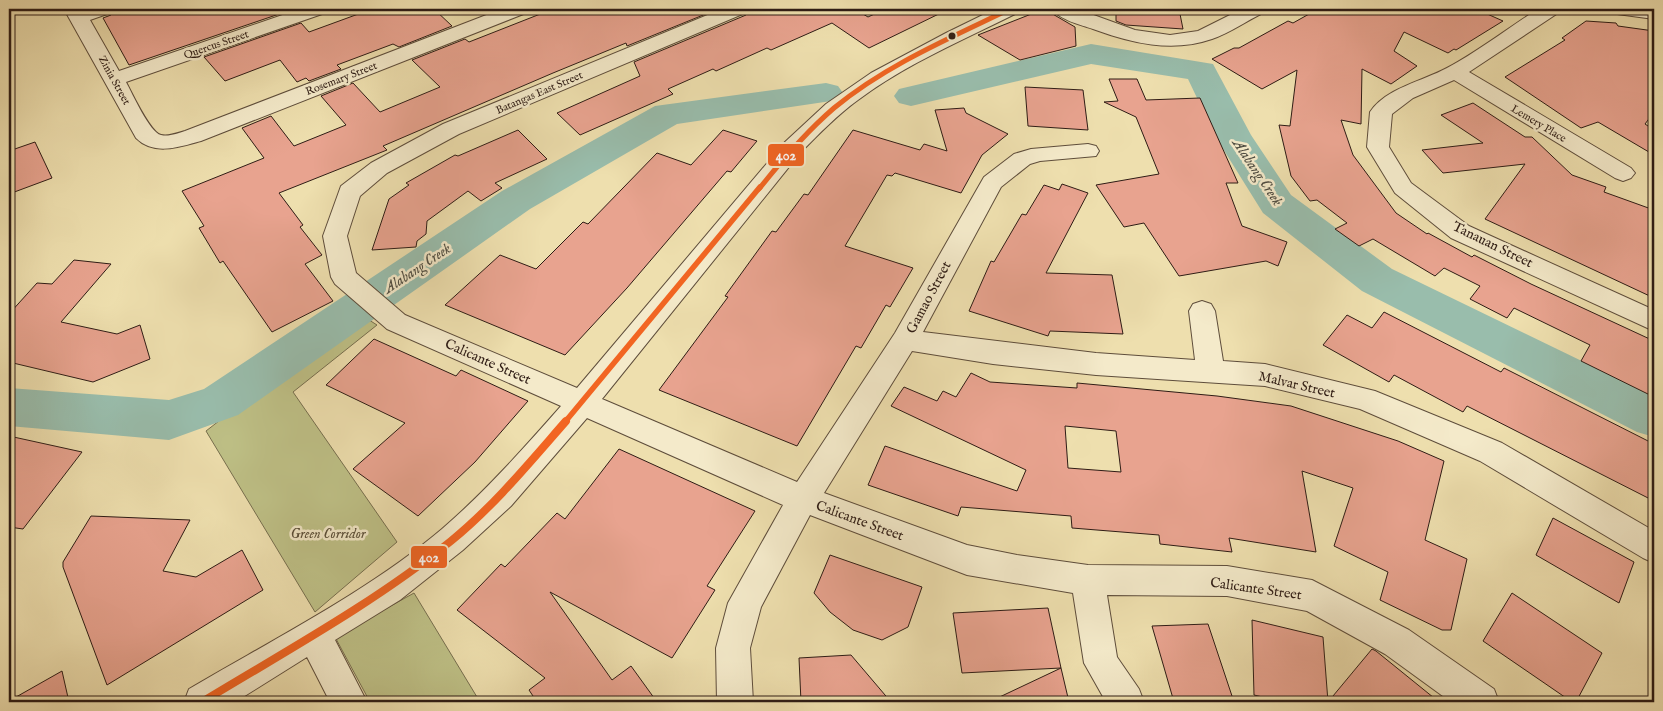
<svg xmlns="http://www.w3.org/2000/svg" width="1663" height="711" font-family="'IM FELL English',serif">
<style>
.green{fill:#bec086;stroke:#766e4e}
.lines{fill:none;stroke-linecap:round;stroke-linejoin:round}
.river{fill:#99bdac;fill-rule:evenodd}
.building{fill:#e8a38f;stroke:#2e1c15;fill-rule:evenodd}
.minor-casing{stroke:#5e4d3b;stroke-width:2}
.minor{fill:#f4eaca;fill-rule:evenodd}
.bus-1-far2-casing{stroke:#f4eaca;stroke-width:8}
.bus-1-far1-casing{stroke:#f4eaca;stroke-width:9}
.bus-1-casing{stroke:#f4eaca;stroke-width:11}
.bus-1-far2{stroke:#f26522;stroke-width:5}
.bus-1-far1{stroke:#f26522;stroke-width:5.5}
.bus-1{stroke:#f26522;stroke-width:8}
.bus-dot{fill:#2e1c15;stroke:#f4eaca;stroke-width:2}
.labels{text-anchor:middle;stroke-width:5;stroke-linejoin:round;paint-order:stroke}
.far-street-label{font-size:11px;fill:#2e1c15;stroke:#f4eaca}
.street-label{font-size:14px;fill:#2e1c15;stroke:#f4eaca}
.park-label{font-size:14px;font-style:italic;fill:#594d37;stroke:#f4eaca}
.water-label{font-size:15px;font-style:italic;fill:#4e4c42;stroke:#f4eaca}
.line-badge{stroke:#f4eaca;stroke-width:2}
.badge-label{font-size:14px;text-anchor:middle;font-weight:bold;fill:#fff}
</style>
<rect width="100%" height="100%" fill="#eedfae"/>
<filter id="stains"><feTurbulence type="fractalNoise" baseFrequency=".004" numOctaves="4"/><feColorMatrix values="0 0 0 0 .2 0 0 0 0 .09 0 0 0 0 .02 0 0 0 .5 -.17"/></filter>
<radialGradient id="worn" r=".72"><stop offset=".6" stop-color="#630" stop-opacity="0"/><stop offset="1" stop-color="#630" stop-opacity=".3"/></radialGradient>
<g class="green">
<path d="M358 313 377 325 293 392 397 542 315 612 206 431Z"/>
<path d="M414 593 480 702H370L335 637Z"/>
</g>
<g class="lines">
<g class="river">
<path d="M1091 44 1213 64 1251 135 1291 195 1392 269 1654 396V437L1637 432 1362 291 1263 213 1215 136 1188 79 1091 64 911 106 899 103 894 96 899 89Z"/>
<path d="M826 83 838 86 843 93 838 100 677 124 530 209 238 415 169 440 9 426V388L169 400 204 389 502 191 655 106Z"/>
</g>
</g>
<g class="building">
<path d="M114 9H286L288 11 129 65 103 18 111 15Z"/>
<path d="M372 9H434L452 26 399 47 393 44 337 65 341 69 309 81 306 78 297 82 280 60 225 81 204 57 301 23 309 32Z"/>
<path d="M553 9H718L627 46 626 43 553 73 383 146 387 150 279 193 303 225 300 227 322 255 305 264 333 301 272 332 223 261 220 263 199 228 204 226 182 191 264 158 242 128 271 116 294 146 304 142 346 125 321 96 353 83 380 112 440 87 412 60 465 39 469 42Z"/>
<path d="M750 9H863L858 11 868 17 885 9H949L869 48 832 23 771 50 767 48 716 71 713 69 668 89 673 94 580 135 557 113 640 76 634 62 746 15Z"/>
<path d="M1044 9 1075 27 1076 46 1020 60 978 35Z"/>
<path d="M1116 9H1179L1183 29 1126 25 1116 21Z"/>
<path d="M1318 9H1476L1503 21 1456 50 1454 49 1448 53 1404 32 1394 51 1417 66 1391 84 1362 69 1361 124 1341 120 1353 155 1396 213 1427 234 1428 233 1472 257 1474 255 1531 284 1654 341V397L1581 361 1590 345 1514 308 1507 318 1470 299 1480 286 1444 268 1435 276 1373 239 1359 246 1335 229 1347 223 1317 200 1310 201 1291 176 1279 125 1290 126 1297 70 1262 89 1212 59 1234 48H1239L1288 21 1293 23Z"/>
<path d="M1586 21 1616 23 1618 26 1654 31V112L1645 124 1654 130V155L1598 122 1581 128 1505 77 1565 40 1562 38Z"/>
<path d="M1109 79H1137L1146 100 1200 98 1238 183H1226L1242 226 1287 242 1278 266 1266 261 1179 276 1144 223 1124 227 1096 185 1159 174 1136 117 1104 102 1118 101Z"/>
<path d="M1025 87 1083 90 1088 130 1028 126Z"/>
<path d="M1473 103 1525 137H1532L1572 175 1606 187 1604 192 1654 210V298L1485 219 1525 164 1443 173 1422 150 1483 143 1441 115Z"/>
<path d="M964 108 966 113 1008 134 982 155 961 193 895 173 892 176 887 175 845 246 913 268 890 307 886 305 861 348 856 346 797 446 659 390 728 297 725 296 772 231 776 232 804 194 808 195 853 130 920 150 924 144 947 151 935 110Z"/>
<path d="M518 130 547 159 495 183 502 188 481 201 468 191 427 221 426 234 417 241 416 247 372 250 389 199 409 185 406 183 455 155 458 156Z"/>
<path d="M723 130 757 141 731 172 727 171 627 288 565 355 445 305 500 255 536 269 583 222 588 224 657 153 691 165Z"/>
<path d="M35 142 52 178 9 194V151Z"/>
<path d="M1062 184 1088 193 1046 273 1112 275 1123 334 1050 331 1048 336 969 311 991 261 994 262 1022 214 1026 215 1044 185 1059 190Z"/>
<path d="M74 260 111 264 61 322 117 334 140 325 150 359 93 382 13 363 9 314 37 283 52 284Z"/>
<path d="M1384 312 1501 372 1504 368 1654 444V501L1467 406 1463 412 1394 375 1389 382 1323 345 1347 315 1372 328Z"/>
<path d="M374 339 456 376 461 370 528 401 475 462 418 516 353 469 405 423 326 385Z"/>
<path d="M971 373 990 382 1077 388V383L1217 396 1291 406 1398 441 1444 461 1425 540 1467 559 1451 630H1442L1380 600 1388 572 1334 546 1353 488 1302 471 1316 552 1229 538 1232 552 1160 544 1159 535 1072 528 1071 516 961 507 958 516 868 485 885 446 1017 491 1026 470 891 406 904 387 937 401 943 391 956 397ZM1065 426 1116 431 1121 472 1068 468Z"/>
<path d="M9 436 82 452 23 529 9 527Z"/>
<path d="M619 449 755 511 707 586 715 590 672 658 550 592 612 680 631 666 657 702H537L529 690 545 678 457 610 501 564 505 567 557 513 565 519Z"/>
<path d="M91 516 190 520 163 571 196 577 242 550 263 590 107 685 63 567V562Z"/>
<path d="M1553 518 1634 562 1619 603 1536 555Z"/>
<path d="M830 555 922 587 908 627 882 640 853 630 830 612 814 593Z"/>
<path d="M1512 593 1602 653 1576 702H1572L1483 641Z"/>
<path d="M1048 608 1061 668 962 673 953 613Z"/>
<path d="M1252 620 1323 637 1328 702H1284L1254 695Z"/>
<path d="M1208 624 1234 702H1174L1152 626Z"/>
<path d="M1372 649 1376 651 1439 702H1328Z"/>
<path d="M851 655 891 702H801L799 658Z"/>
<path d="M1061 668 1069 702H989Z"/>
<path d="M62 671 69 702H9V701Z"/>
</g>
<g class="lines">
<g class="minor-casing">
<g id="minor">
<path d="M64 9H112L110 13 90 20 119 71 300 9H327L325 13 126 82C132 93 150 133 161 135 169 137 178 133 185 131L502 9H529L526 13 201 141C179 147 154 156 136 138Z"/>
<path d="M722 9H748L745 13 459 134 387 173 360 196 347 236 356 273 405 315 577 388 785 142 826 104 871 73 946 33 995 9H1019L1017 13C963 40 906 64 858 100 837 115 819 134 801 152L602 399 797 482 895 333 984 177 1014 154 1031 149 1088 144 1096 146 1099 151 1096 156 1040 161 1030 164 1001 187 923 332 1096 353 1195 360 1189 311 1193 304 1202 301 1211 304 1215 311 1223 361 1265 364 1375 391 1502 443 1654 531V563L1643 558 1480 461 1360 409 1265 386 1096 375 993 364 912 351 824 493 967 545 1017 555 1088 565 1227 566 1312 580 1409 630 1494 689 1499 702H1451L1385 654 1307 611 1227 596 1107 595 1117 657 1139 689 1144 702H1106L1084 663 1073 593 967 575 810 515 761 607 750 648 753 702H717L716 648 728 603 783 505 587 418 511 506 463 550 400 600 335 640 367 702H330L307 657 235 702H184L189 689C272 640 369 591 442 529 486 491 523 449 561 406L387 329 335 284 331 277 323 236 341 186 371 163 443 124Z"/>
<path d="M1052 9H1077L1135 30 1170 35 1198 31 1242 9H1266L1263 13C1246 21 1230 33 1212 39 1172 53 1131 43 1093 29 1081 25 1060 20 1052 9Z"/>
<path d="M1538 9H1561L1558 13 1469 72 1631 168 1635 173 1631 178 1623 181 1615 178 1454 80 1413 98 1392 114 1389 147 1411 183 1469 226 1654 310V331L1451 238 1395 193 1367 147 1370 112C1386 88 1423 81 1447 68 1479 51 1508 28 1538 9Z"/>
<path d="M1607 9H1654V19L1610 13Z"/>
</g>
</g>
<use href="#minor" class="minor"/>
<g class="bus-1-far2-casing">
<path id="bus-1-far2" d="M759 189C782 160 806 132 834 108 886 65 950 38 1010 9"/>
</g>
<g class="bus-1-far1-casing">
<path id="bus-1-far1" d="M565 422 760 187"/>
</g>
<g class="bus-1-casing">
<path id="bus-1" d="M202 702C286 651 374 603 451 541 494 506 530 462 566 421"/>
</g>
<use href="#bus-1-far2" class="bus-1-far2"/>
<use href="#bus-1-far1" class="bus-1-far1"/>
<use href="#bus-1" class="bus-1"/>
</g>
<circle class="bus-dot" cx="952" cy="36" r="4.5"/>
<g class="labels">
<g class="far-street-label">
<text transform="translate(216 44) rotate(-19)" y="4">Quercus Street</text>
<text transform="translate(341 78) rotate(-21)" y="4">Rosemary Street</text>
<text transform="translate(115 80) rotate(61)" y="4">Zinia Street</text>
<text transform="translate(539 92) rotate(-23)" y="4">Batangas East Street</text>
<text transform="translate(1539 123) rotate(31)" y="4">Lemery Place</text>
</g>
<g class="street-label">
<text transform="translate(1493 244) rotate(26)" y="5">Tanauan Street</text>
<text transform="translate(928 297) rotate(-62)" y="5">Gamao Street</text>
<text transform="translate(488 361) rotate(24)" y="5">Calicante Street</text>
<text transform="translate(1297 384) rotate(13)" y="5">Malvar Street</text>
<text transform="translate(860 520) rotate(20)" y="5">Calicante Street</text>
<text transform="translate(1256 588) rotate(8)" y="5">Calicante Street</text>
</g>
<g class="park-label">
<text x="328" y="538">Green Corridor</text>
</g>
<g class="water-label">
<text transform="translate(1258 172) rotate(56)" y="5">Alabang Creek</text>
<text transform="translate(417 268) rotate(-34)" y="5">Alabang Creek</text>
</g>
</g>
<g class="line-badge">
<rect x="767" y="143" width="38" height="24" rx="5" fill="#f26522"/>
<rect x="410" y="545" width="38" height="24" rx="5" fill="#f26522"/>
</g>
<g class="badge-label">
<text x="786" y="160">402</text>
<text x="429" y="562">402</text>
</g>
<rect width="1663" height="711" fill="none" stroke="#eedfae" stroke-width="30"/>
<rect x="10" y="10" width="1643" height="691" fill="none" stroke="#2e1c15" stroke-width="2.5"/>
<rect x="15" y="15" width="1633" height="681" fill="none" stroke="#2e1c15"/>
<rect width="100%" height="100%" filter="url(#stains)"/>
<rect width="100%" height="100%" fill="url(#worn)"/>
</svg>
